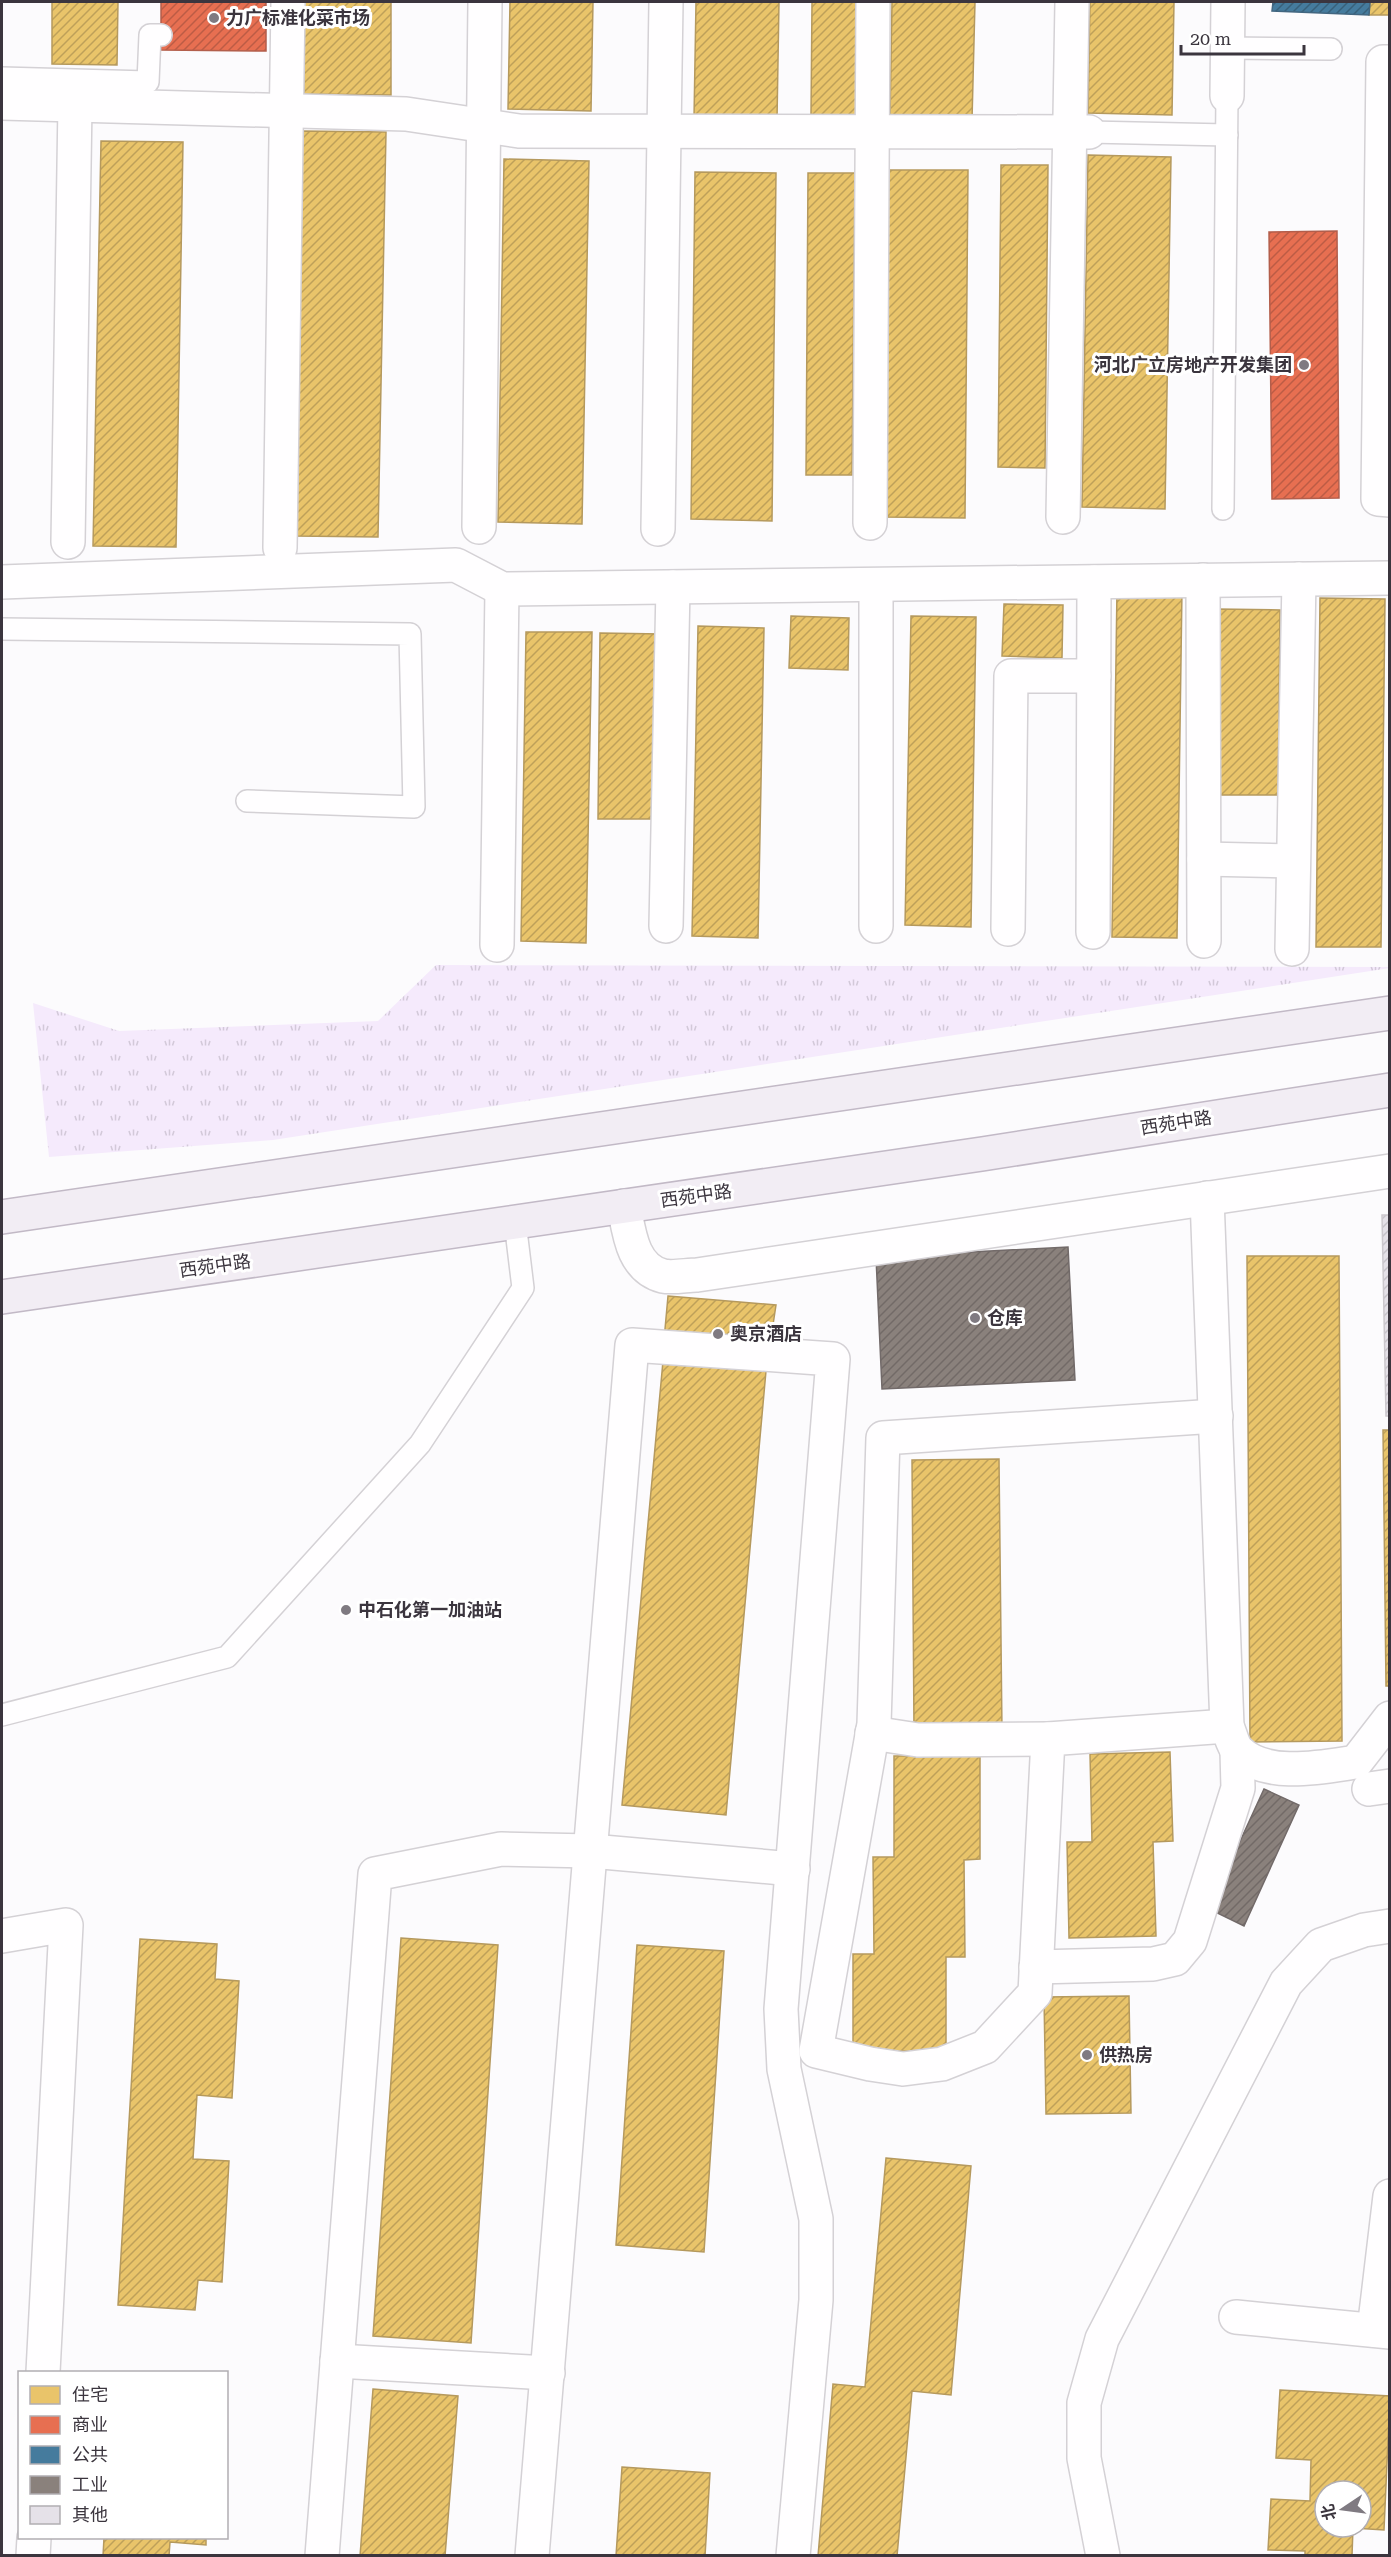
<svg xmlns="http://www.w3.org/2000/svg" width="1391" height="2557" font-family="'Roboto Serif','Noto Sans SC',serif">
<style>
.park{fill:url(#park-tufts)}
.homes{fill:url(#homes-hatch);stroke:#b5995d;stroke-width:1.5;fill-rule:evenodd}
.shops{fill:url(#shops-hatch);stroke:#b35e4b;stroke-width:1.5}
.public{fill:url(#public-hatch);stroke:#426680;stroke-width:1.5}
.industry{fill:url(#industry-hatch);stroke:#726a69;stroke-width:1.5}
.building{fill:url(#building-hatch);stroke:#ccc8cd;stroke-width:1.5}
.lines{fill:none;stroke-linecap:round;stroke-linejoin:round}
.service-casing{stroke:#d4d1d5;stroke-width:24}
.minor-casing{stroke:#d4d1d5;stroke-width:36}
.tertiary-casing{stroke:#d4d1d5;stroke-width:36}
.primary-casing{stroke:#c2b9c6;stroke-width:36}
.service{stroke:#fffeff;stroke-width:21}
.minor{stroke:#fffeff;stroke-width:33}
.tertiary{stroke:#fffeff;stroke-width:33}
.primary{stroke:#f2edf4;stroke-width:33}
.poi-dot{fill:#7f7a81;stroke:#fff;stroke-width:2}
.labels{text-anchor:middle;stroke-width:6;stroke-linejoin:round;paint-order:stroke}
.poi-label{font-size:18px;font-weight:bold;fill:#3b353e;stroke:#fff;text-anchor:start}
.street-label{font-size:18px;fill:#3b353e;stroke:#fff}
</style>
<defs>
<pattern id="park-tufts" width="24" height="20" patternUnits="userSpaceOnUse" patternTransform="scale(1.5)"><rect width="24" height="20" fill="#f5eafc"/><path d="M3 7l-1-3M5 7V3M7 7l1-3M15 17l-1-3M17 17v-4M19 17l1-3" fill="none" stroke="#d3c9d9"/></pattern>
<pattern id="homes-hatch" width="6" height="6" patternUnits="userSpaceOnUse" patternTransform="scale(1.5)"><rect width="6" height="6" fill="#e9c46a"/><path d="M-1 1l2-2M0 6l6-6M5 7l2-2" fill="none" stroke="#bea059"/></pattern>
<pattern id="shops-hatch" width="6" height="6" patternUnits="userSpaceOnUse" patternTransform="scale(1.5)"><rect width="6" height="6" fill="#e76f51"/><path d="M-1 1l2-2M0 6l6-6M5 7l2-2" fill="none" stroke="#bc5c45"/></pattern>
<pattern id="public-hatch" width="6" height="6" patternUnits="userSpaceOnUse" patternTransform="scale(1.5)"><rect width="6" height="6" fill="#457b9d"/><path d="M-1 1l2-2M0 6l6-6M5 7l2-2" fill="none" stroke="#38607a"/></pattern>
<pattern id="industry-hatch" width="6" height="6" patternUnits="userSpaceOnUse" patternTransform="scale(1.5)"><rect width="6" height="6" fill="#8a817c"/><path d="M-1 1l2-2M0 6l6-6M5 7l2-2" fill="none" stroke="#726a67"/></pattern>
<pattern id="building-hatch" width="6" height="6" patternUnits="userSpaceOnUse" patternTransform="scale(1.5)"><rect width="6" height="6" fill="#e5e1e8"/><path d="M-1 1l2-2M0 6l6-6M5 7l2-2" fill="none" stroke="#c5c2c8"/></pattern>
</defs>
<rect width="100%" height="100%" fill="#fcfbfd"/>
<path class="park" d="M436 965 1389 967 1390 968 273 1140 49 1157 33 1003 119 1031 378 1021Z"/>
<g class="homes">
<path d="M52 2H118L117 65 52 64Z"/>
<path d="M304 2H391V95L304 94Z"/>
<path d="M510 2H593L591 111 508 109Z"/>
<path d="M696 2H779L777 120 694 118Z"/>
<path d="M812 2H858L857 116 811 115Z"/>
<path d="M892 2H975L972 121 890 119Z"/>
<path d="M1090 2H1174L1172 115 1088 113Z"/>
<path d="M1370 2H1390V15H1369Z"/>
<path d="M302 131 386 132 378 537 295 536Z"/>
<path d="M101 141 183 142 176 547 93 546Z"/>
<path d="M1088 155 1171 157 1165 509 1082 507Z"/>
<path d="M504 159 589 161 582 524 498 522Z"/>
<path d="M1001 165H1048L1045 468 998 467Z"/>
<path d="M887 170H968L965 518 884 517Z"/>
<path d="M695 172 776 173 772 521 691 519Z"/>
<path d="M808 173H855L852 475H806Z"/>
<path d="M1117 589 1182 590 1177 938 1112 937Z"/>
<path d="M1320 598 1385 599 1381 947H1316Z"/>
<path d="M1004 604 1063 605 1062 658 1002 656Z"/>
<path d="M1217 609 1280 610 1278 795H1216Z"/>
<path d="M791 616 849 618 848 670 789 668Z"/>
<path d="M911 616 976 617 971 927 905 925Z"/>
<path d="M698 626 764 628 758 938 692 936Z"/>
<path d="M526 632H592L586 943 521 941Z"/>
<path d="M600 633 662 634 661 819H598Z"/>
<path d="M1247 1256H1339L1342 1741 1250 1742Z"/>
<path d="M668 1296 776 1305 766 1371 662 1362Z"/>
<path d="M663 1361 766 1371 726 1815 622 1805Z"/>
<path d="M1383 1430H1390V1686H1386Z"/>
<path d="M999 1459 1002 1731H914L912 1460Z"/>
<path d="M1170 1752 1173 1841 1153 1842 1156 1936 1069 1938 1067 1842H1092L1090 1754Z"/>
<path d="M894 1756H980V1859L964 1860 965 1957H946V2051H853V1954H874L873 1857H894Z"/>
<path d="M401 1938 498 1945 471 2343 373 2336Z"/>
<path d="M140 1939 217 1944 215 1979 239 1981 232 2098 197 2095 193 2159 229 2161 222 2282 198 2280 195 2310 118 2305Z"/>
<path d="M637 1945 724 1951 704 2252 616 2245Z"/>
<path d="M1129 1996 1131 2113 1046 2114 1044 1997Z"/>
<path d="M886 2158 971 2166 951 2395 912 2391 897 2556H818L833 2384 865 2387Z"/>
<path d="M373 2389 458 2396 445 2556H360Z"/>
<path d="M1280 2390 1390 2396 1384 2530 1353 2528 1352 2556H1305V2551L1268 2550 1271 2499 1310 2501 1311 2460 1276 2458ZM1325 2491H1361V2527H1325Z"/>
<path d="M622 2467 710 2473 705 2556H616Z"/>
<path d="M104 2538H206V2545L170 2542 169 2556H103Z"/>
</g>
<g class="shops">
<path d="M161 2H266V51L161 50Z"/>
<path d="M1337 231 1339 498 1272 499 1269 232Z"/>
</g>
<path class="public" d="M1273 2H1370L1369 15 1272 11Z"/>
<g class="industry">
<path d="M1068 1247 1075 1380 882 1389 876 1257Z"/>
<path d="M1264 1789 1299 1805 1244 1926 1209 1909Z"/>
</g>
<path class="building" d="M1382 1215H1390V1416H1386Z"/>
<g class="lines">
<g class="service-casing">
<g id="service">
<path d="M1228 48 1331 49"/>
<path d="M2 78 148 82 150 35H161"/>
<path d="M1089 132 1227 135"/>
<path d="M1223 509 1227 96"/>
<path d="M2 629 410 634 414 807 247 801"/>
<path d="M2 1715 227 1657 420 1444 523 1288 515 1222"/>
</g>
</g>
<g class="minor-casing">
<g id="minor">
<path d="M1390 62H1383L1378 499 1390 500"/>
<path d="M2 103 406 114 519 131 1089 132"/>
<path d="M1063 517 1072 2"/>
<path d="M870 523 873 2"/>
<path d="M479 527 485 2"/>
<path d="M658 529 666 2"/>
<path d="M68 542 75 104"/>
<path d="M280 548 288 2"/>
<path d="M1203 580 1204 941"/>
<path d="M2 582 456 565 502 589 1390 578"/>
<path d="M1204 859 1293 861"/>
<path d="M666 926 673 587"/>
<path d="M876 926V585"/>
<path d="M1008 929 1011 676H1094"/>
<path d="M1093 932 1094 582"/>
<path d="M497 945 502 589"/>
<path d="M1292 949 1299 579"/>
<path d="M1207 1198 1227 1726C1230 1733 1233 1746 1238 1751 1266 1779 1322 1767 1356 1762L1390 1718"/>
<path d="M624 1206C629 1232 632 1268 663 1276 673 1278 687 1275 697 1275L1390 1171"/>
<path d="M1216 1416 883 1438 874 1724 816 2051 870 2064 903 2069 942 2064 985 2047 1035 1993 1048 1739 1227 1726"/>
<path d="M872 1733 918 1740 1048 1739"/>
<path d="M1369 1789 1390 1786"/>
<path d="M2 1936 66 1925 43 2372"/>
<path d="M1036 1967 1153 1964 1175 1959 1190 1941 1238 1788 1237 1751"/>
<path d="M1236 2317 1390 2332"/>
<path d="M1374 2330 1390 2196"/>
<path d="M337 2361 548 2373"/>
<path d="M33 2556 34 2538"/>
<path d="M322 2556 375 1874 501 1849 591 1851 793 1869"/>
<path d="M532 2556 632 1345 833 1359 781 2009 784 2069 816 2219V2300L793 2556"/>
<path d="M1103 2556 1084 2458V2403L1102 2339 1286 1983 1321 1945 1364 1930 1390 1926"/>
</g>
</g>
<g class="tertiary-casing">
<path id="tertiary" d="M1227 96 1228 2"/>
</g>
<g class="primary-casing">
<g id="primary">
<path d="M2 1217 1390 1013"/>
<path d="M2 1297 982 1154 1390 1090"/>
</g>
</g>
<use href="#service" class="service"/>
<use href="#minor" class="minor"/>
<use href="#tertiary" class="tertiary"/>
<use href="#primary" class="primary"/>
</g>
<g class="poi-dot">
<circle cx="214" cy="18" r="6"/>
<circle cx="1304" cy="365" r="6"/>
<circle cx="975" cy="1318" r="6"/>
<circle cx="718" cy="1334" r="6"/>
<circle cx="346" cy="1610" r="6"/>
<circle cx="1087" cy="2055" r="6"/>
</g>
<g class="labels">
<g class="poi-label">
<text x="226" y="24">力广标准化菜市场</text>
<text x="1292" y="371" text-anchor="end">河北广立房地产开发集团</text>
<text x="987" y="1324">仓库</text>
<text x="730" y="1340">奥京酒店</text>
<text x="358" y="1616">中石化第一加油站</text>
<text x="1099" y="2061">供热房</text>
</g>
<g class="street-label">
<text transform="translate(1176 1123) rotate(-9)" y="6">西苑中路</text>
<text transform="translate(696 1196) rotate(-8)" y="6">西苑中路</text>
<text transform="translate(215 1266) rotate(-8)" y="6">西苑中路</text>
</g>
</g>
<rect width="1391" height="2557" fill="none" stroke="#3b353e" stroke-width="6"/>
<rect x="18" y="2371" width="210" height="168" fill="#ffffff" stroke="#b1aeb2" stroke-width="1.5"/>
<rect x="30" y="2386" width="30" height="18" fill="#e9c46a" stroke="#b1aeb2" stroke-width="1.5"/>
<text x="72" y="2401" font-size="18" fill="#3b353e">住宅</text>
<rect x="30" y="2416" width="30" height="18" fill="#e76f51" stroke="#b1aeb2" stroke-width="1.5"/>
<text x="72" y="2431" font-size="18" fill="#3b353e">商业</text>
<rect x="30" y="2446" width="30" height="18" fill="#457b9d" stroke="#b1aeb2" stroke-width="1.5"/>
<text x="72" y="2461" font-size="18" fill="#3b353e">公共</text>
<rect x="30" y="2476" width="30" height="18" fill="#8a817c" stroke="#b1aeb2" stroke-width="1.5"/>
<text x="72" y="2491" font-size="18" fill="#3b353e">工业</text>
<rect x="30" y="2506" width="30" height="18" fill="#e5e1e8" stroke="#b1aeb2" stroke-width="1.5"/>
<text x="72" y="2521" font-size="18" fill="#3b353e">其他</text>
<g transform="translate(1343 2509) rotate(257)"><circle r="28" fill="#ffffff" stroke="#b1aeb2" stroke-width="1.5"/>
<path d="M0-4.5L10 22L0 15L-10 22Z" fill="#7f7a81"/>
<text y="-9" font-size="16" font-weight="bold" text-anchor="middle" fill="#3b353e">北</text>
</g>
<path d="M1181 45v9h123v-9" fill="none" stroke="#3b353e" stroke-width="3"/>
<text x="1190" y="45" font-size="18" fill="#3b353e" stroke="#ffffff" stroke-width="4.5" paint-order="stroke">20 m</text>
</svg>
